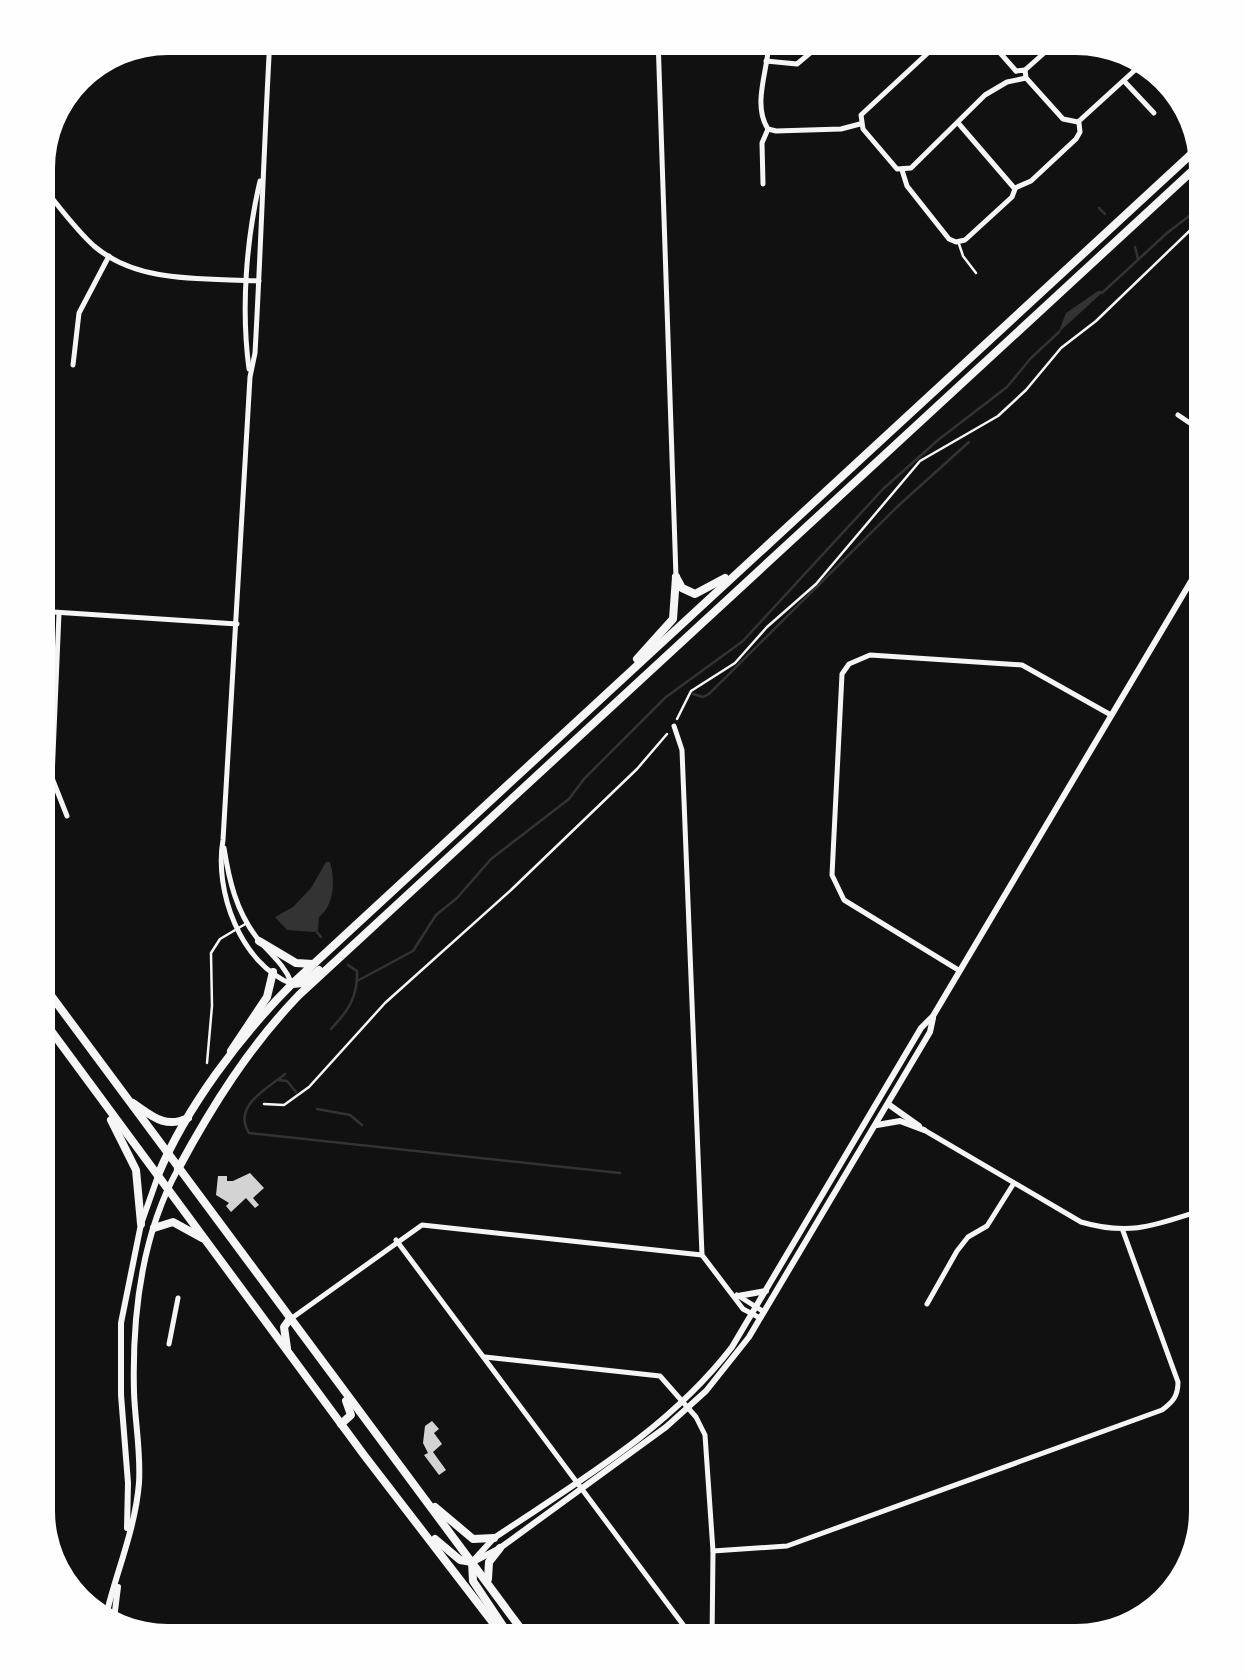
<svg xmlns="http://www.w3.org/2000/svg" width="1244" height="1679" font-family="Barlow,sans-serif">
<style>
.water{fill:#333}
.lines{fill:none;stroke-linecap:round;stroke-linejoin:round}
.stream{stroke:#333;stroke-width:2.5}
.building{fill:#d3d3d3}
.path{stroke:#f5f5f5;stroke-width:2.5}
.service{stroke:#f5f5f5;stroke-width:2.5}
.minor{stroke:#f5f5f5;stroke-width:5}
.tertiary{stroke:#f5f5f5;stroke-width:6}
.primary{stroke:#f5f5f5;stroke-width:8}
.trunk{stroke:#f5f5f5;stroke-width:8}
</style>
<rect width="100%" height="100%" fill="#111"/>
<g class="water">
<path d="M1098 291H1104L1058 333 1066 313Z"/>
<path d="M326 862H330C335 880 335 904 319 917L318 930 314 932 287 930 275 917 293 907 311 888Z"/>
</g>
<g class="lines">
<g class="stream">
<path d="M1099 208 1105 214"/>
<path d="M1135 247 1138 259"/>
<path d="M1102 293 1167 233 1206 203"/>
<path d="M693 694 703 697 709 694 898 506 969 442"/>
<path d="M317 932 321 937"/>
<path d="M357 981 413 951 436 915 457 898 491 859 569 799 584 779 666 697 743 641 883 489 938 440 1007 387 1031 358 1059 332"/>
<path d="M331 1029C348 1011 358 997 357 971L348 965"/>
<path d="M285 1074C267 1089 232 1106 249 1133L620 1173"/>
<path d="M278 1080 287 1081 296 1092"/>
<path d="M317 1109 350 1115 362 1125"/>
</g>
</g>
<g class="building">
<path d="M250 1173 264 1188 253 1198 259 1205 255 1208 246 1198 231 1212 226 1206 229 1203 216 1195 218 1176H227V1181H233Z"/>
<path d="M432 1421 439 1429 434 1433 442 1444 433 1452 446 1470 439 1475 424 1455 428 1453 423 1443 425 1426Z"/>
</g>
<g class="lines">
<g class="path">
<path d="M677 719 691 691 735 663 767 627 816 584 920 461 998 416 1026 390 1061 348 1096 321 1206 215"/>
<path d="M264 1104 284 1105 309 1087 385 1003 511 890 637 769 667 734"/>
</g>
<g class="service">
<path d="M959 244 963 256 976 273"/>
<path d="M207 1063 212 1006 211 953 220 939 247 923"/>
</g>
<g class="minor">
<path d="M270 38C264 143 261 248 255 353L250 377 223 840C214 890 240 964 292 984"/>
<path d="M658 38 676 577"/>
<path d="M769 38C770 66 751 103 768 129L776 131 841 129 860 124"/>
<path d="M944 38 861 115 863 129 897 169 911 168 985 95 1007 82 1026 78 1025 70 1016 71"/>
<path d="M987 38 1016 71"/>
<path d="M766 61 797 64 828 38"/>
<path d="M1025 70 1061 38"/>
<path d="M1027 79 1063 119 1078 122 1146 60"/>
<path d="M1124 81 1154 113"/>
<path d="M902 170 907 186 949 239 956 242 965 240 1012 197 1015 189 959 124"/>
<path d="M38 181C56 202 73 227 94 246 138 284 204 278 259 281"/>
<path d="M763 184 762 143 768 129"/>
<path d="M1015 188 1031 181 1076 139 1080 132 1079 123"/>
<path d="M73 365 79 313 109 256"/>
<path d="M249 369C241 309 246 241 260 181"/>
<path d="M1178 415 1206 434"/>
<path d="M38 611 237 624"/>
<path d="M59 613 52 778 67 816"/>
<path d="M674 726 682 750 702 1255 743 1309 760 1318"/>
<path d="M224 848C229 880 236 911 257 938 269 953 284 964 291 982"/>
<path d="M960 971 844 900 832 875 842 674 849 664 870 655 1022 665 1111 715"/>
<path d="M924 1130 1081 1222C1132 1237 1158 1224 1206 1209"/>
<path d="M396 1240 690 1634 712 1633"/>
<path d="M737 1295 764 1312"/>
<path d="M927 1304 957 1251 968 1237 987 1226 1014 1183"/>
<path d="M292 1318 422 1225 702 1255"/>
<path d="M169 1344 178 1298"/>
<path d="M485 1357 660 1376 696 1417 705 1435 713 1551 712 1641"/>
<path d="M38 1394V1375"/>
<path d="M713 1551 787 1546 1162 1410C1173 1402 1178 1396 1178 1382L1123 1231"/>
</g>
<g class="tertiary">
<path d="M888 1104 919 1126"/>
<path d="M877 1125 900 1121 924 1130"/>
<path d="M738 1296 766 1291"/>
<path d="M127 1528 128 1483 121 1395V1323L141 1224 158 1176"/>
<path d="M472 1562 494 1538C579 1481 669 1429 732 1347L921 1028 933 1016 1206 556"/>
<path d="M473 1562 500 1548 666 1427 706 1391 749 1337 930 1032 933 1018"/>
<path d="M104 1624C114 1577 135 1532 139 1483 141 1452 135 1422 134 1392 132 1316 141 1236 178 1169"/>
<path d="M113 1627 118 1587"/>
</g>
<g class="primary">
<path d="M676 577 682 588 695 594 725 578"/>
<path d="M637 659 673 619 676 577"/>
<path d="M259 941 296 963 313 964"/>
<path d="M293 984 303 983 319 970"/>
<path d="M231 1051 267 997 273 972"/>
<path d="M178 1169C212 1106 249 1047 299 995L1204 160"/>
<path d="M158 1175C186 1108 240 1036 292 984L1200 146"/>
</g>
<g class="trunk">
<path d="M38 978 530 1641"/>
<path d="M38 1013 364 1455 507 1641"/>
<path d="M133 1103C152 1116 165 1129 188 1118"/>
<path d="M111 1120 136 1170 141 1224"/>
<path d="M154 1228 173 1222 202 1238"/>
<path d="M287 1348 284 1327 289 1320"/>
<path d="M341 1424 351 1415 346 1401"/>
<path d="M435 1507 473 1539 494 1538"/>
<path d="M435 1539 460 1560 472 1562"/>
<path d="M472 1562 473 1581 513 1641"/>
<path d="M488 1579 489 1562 500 1548"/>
</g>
</g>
<path d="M0 0H1244V1679H0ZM168 55H1076A113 113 0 0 1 1189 168V1511A113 113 0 0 1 1076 1624H168A113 113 0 0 1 55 1511V168A113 113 0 0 1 168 55Z" fill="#fefefe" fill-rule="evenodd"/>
</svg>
